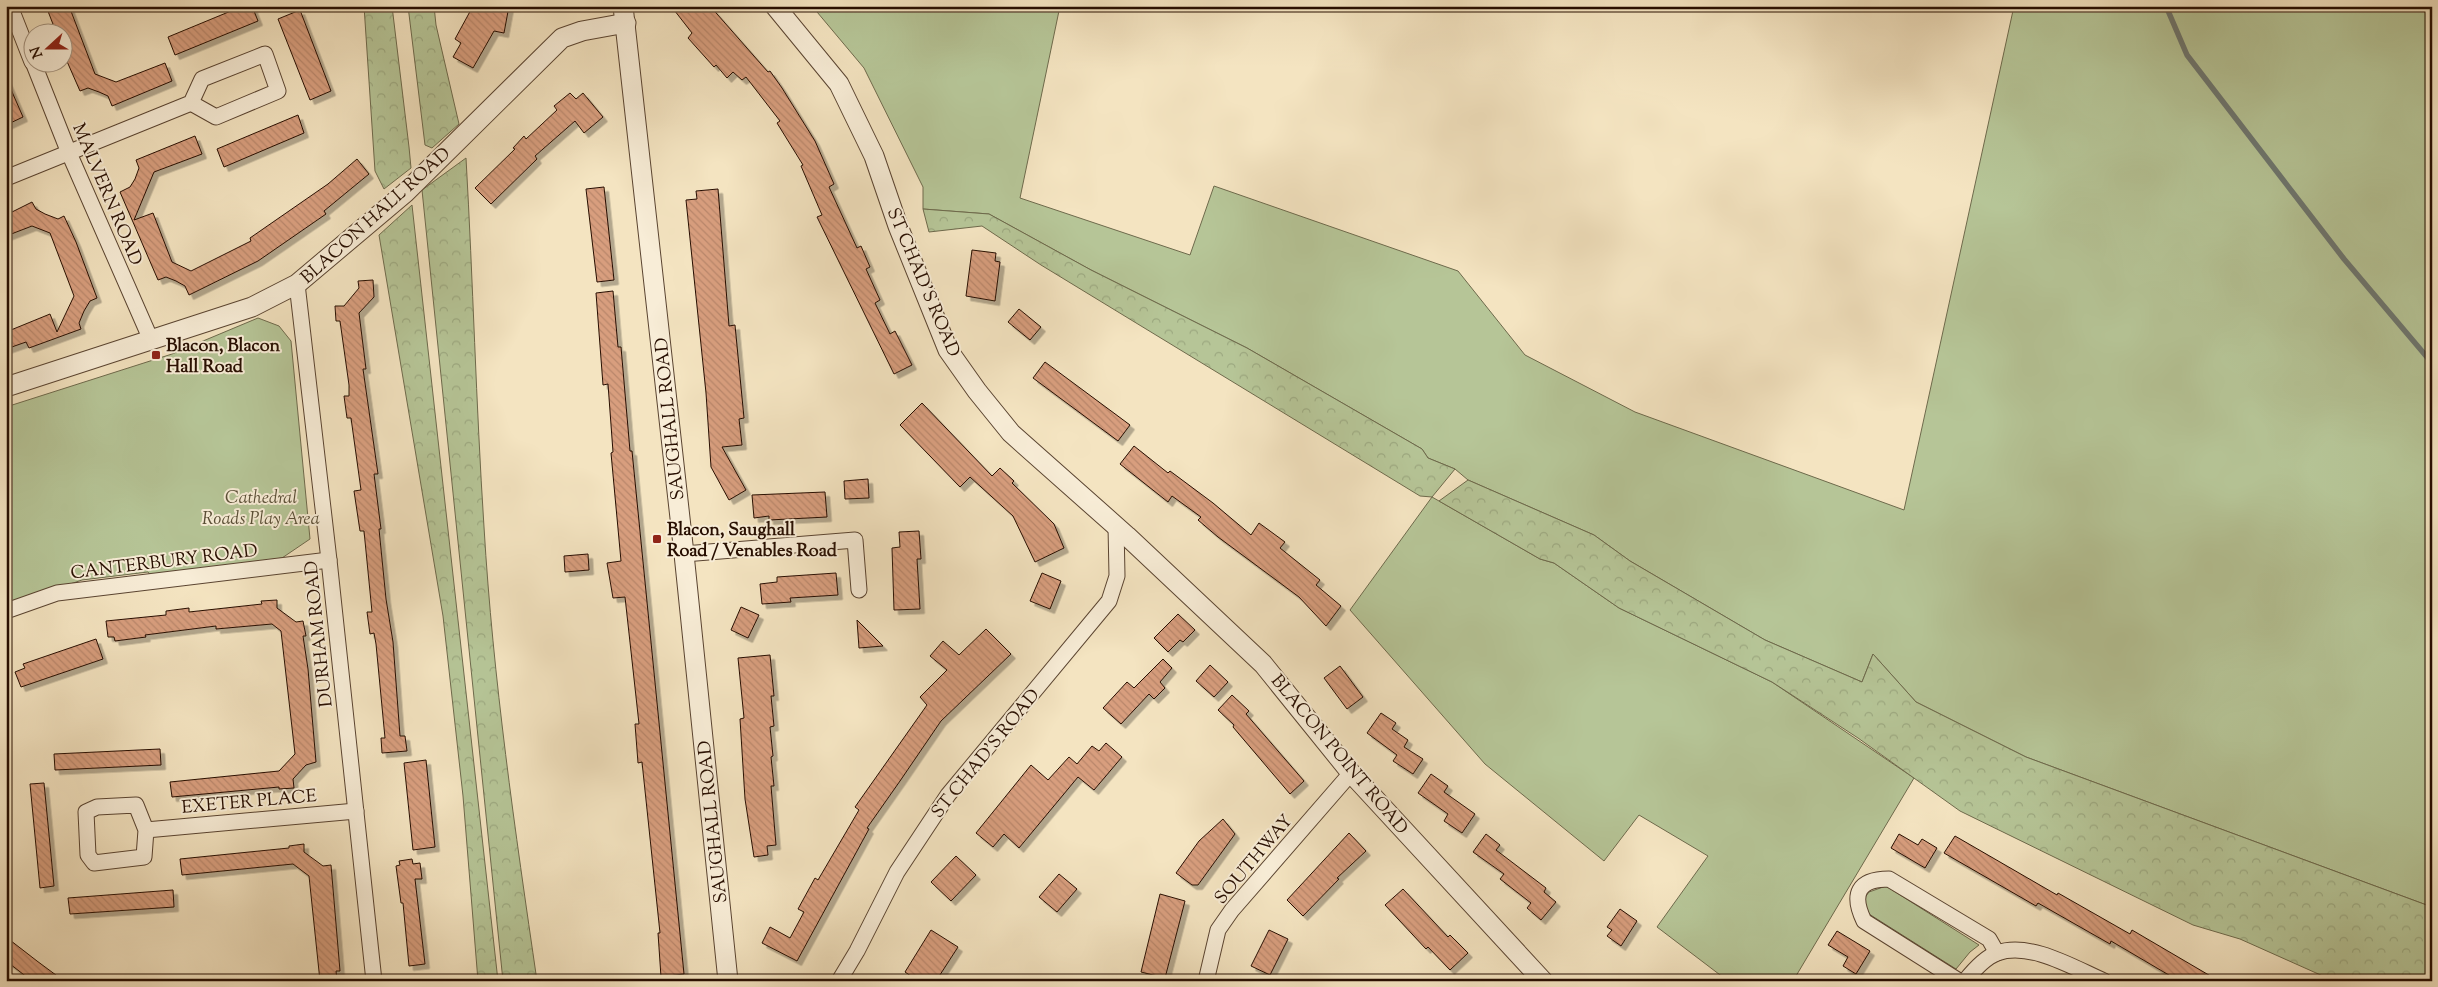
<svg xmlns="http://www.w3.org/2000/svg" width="2438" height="987" font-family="'Sorts Mill Goudy',serif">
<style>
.green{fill:#b6c597;stroke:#6e6a4c}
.forest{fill:url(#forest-crowns);stroke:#6e6a4c}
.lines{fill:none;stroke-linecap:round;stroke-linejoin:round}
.stream{stroke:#6e7770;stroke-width:5.5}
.building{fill:url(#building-back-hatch);stroke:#270e01;filter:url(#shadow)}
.minor-casing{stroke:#5a4431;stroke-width:17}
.tertiary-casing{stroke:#5a4431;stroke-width:21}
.minor{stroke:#f8edd7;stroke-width:15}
.tertiary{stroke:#f8edd7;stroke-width:19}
.poi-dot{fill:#8f2418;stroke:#f8edd7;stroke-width:2}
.labels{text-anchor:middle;stroke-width:4;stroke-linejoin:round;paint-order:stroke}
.street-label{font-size:18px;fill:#270e01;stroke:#f8edd7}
.poi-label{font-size:18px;font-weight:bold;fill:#270e01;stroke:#f8edd7;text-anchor:start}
.park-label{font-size:18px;font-style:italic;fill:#594e36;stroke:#f8edd7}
</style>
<defs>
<pattern id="forest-crowns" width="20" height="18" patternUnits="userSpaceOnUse" patternTransform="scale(1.25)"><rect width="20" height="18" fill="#b6c597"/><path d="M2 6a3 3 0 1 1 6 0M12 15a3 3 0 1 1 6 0" fill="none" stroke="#9ca880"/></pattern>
<pattern id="building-back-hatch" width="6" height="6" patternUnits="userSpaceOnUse" patternTransform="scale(1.25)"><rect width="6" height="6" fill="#d89e7e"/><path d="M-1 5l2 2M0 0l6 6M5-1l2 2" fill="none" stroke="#b9876b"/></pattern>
<filter id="shadow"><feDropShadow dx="4.5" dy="4.5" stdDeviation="0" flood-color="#0004"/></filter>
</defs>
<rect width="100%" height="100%" fill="#f4e4c1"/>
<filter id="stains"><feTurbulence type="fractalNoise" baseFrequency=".004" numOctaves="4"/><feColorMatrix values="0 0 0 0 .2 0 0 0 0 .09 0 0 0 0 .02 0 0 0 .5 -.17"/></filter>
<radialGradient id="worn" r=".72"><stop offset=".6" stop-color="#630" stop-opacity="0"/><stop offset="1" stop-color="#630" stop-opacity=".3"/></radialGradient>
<g class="green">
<path d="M812 6H1060L1020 198 1190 255 1214 186 1458 271 1525 355 1635 412 1904 510 2014 6H2432V907L2026 757 1916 702 1873 654 1862 682 1765 640 1630 561 1594 535 1468 480 1455 469 1428 458 1422 449 1247 348 1091 270 989 214 923 209V187L864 68Z"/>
<path d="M258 318 279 326 291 341 310 539 282 558 151 576 148 572 82 580 6 606V407L172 354Z"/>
<path d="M1432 497 1540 559 1554 563 1619 608 1772 682 1914 778 1793 981H1728L1657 927 1708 856 1639 815 1604 861 1485 764 1350 610Z"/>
<path d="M1886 886 1979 945 1970 952 1956 969 1869 914 1863 900 1869 892Z"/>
</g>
<g class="forest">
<path d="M364 6H392L409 147 411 168 384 189 375 171Z"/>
<path d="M408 6H434L436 25 459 124 432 148 425 145Z"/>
<path d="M466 158C473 281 476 404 484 527 493 679 515 830 537 981H503L422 190Z"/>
<path d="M412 205 498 981H478L463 796 443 616 379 235Z"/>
<path d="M923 209 989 214 1091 270 1247 348 1422 449 1428 458 1455 469 1432 497 1420 496 1041 265 982 226 929 232Z"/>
<path d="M1468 480 1594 535 1630 561 1765 640 1862 682 1873 654 1916 702 2026 757 2432 907V981H2334L2240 939 2193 925 1960 811 1858 738 1772 682 1619 608 1554 563 1540 559 1439 501Z"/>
</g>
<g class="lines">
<path class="stream" d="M2166 6 2187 55 2344 259 2432 363"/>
</g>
<g class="building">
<path d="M46 6H69L95 74 116 82 165 63 172 81 112 106 108 96 99 92 88 88 80 91 62 50V32H56Z"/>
<path d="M243 6H252L258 21 175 55 168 37Z"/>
<path d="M473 6H509L504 33 494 31 473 68 453 57 461 43 455 39Z"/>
<path d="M671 6H710L768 72 770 71 782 88 815 141 834 184 829 187 857 248 861 246 870 267 866 269 880 300 875 303 890 334 895 331 912 365 894 374 817 217 822 215 801 166 803 165 777 123 780 121 746 77 742 80 733 72 727 78 716 65 714 67 688 38 692 33Z"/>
<path d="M300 10 331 91 310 100 278 19Z"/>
<path d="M6 78 23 117 6 125Z"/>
<path d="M570 93 576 99 583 93 603 117 584 133 575 121 535 156 537 159 491 204 475 188 515 149 513 148 524 136 526 139 557 110 554 106Z"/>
<path d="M298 115 304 133 224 167 217 149Z"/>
<path d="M195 136 202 154 154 172 134 220 153 213 172 262 191 271 251 241 250 238 328 184 357 159 369 174 324 211 326 214 258 261 189 295 185 286 176 281 166 277 158 280 120 192 130 187 135 179 139 168 136 160Z"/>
<path d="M604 187 614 280 597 282 586 189Z"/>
<path d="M718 189 729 326 735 325 744 418 739 419 742 445 722 447 746 490 729 500 711 467 706 393 686 200 697 199 696 191Z"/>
<path d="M32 202 36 209 45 214 58 219 64 216 76 242 97 298 90 301 84 311 79 323 81 329 29 348 26 342 6 349V332L50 314 57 332 74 296 50 233 32 226 6 236V215Z"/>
<path d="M972 250 996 253 995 261 1000 262 995 301 966 296Z"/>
<path d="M373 280 374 297 359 313 366 369H363L378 474H374L381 529H379L386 599 393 642 400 736H405L407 751 382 753 381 738H385L376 644 374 633 370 634 367 612H372L364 531H360L354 491 361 490 351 418H347L344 396H349V385L340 321H336L335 306H344L359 288 358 281Z"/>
<path d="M613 291 618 347H621L630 451H632L684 974 661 977 658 933H660L642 762 638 763 635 724H639L625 597 613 598 607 563 621 561 611 453 613 452 608 384 603 385 596 293Z"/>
<path d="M1019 309 1041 327 1030 340 1008 322Z"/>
<path d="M1045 362 1130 425 1118 441 1033 378Z"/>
<path d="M922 403 992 476 1000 468 1014 481 1012 483 1054 524 1064 548 1035 562 1013 516 970 477 960 487 900 425Z"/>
<path d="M1134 446 1168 473 1170 471 1213 503 1251 535 1259 523 1285 542 1280 548 1320 580 1316 585 1341 606 1326 626 1299 597 1218 537 1198 520 1201 517 1172 496 1168 502 1120 464Z"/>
<path d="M868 479 869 498 845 499 844 481Z"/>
<path d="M825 492 827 517 769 520V516L754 518 752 495Z"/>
<path d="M919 531 921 559H917L920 609 894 610 892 548 900 547 899 532Z"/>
<path d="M588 554 589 570 565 572 564 556Z"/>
<path d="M836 573 838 595 790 598 791 602 762 604 760 584 777 582V577Z"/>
<path d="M1042 573 1061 581 1050 609 1030 601Z"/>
<path d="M277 600V608L296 622 303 621 306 636H303L308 669 316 762 306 765 293 779 294 788 279 789V787L172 797 170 782 279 771 295 754 281 631 272 624 216 629V626L145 635 146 637 115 641 114 637H108L106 621 166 615V611L189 608V612L262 604 261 601Z"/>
<path d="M741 607 759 615 748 638 731 630Z"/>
<path d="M1178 614 1195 630 1183 642 1180 640 1168 652 1154 638Z"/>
<path d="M857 620 883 646 859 648Z"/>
<path d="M986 629 1011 654 941 721 900 781 867 828 869 829 797 961 762 943 770 927 790 938 804 912 798 909 815 878 818 880 859 810 855 807 927 705 920 697 947 670 930 656 943 641 959 655Z"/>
<path d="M96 639 103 659 21 687 15 672 25 668 23 664Z"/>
<path d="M770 655 774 696H771L774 726 770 727 773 756 771 757 774 786H771L776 845 767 846 768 855 754 857 745 799 740 719 744 718 738 658Z"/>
<path d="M1163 659 1172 668 1160 682 1165 688 1154 699 1149 694 1121 724 1103 708 1127 682 1134 688Z"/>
<path d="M1210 665 1228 682 1214 697 1196 681Z"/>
<path d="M1340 666 1363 697 1347 709 1324 678Z"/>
<path d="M1232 695 1249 711 1246 714 1304 781 1290 794 1233 727 1234 725 1218 710Z"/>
<path d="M1381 713 1396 723 1392 729 1408 740 1404 747 1423 759 1413 774 1393 761 1397 755 1367 733Z"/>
<path d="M1106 743 1122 757 1094 790 1078 777 1019 848 1004 834 993 847 976 833 1031 765 1048 780 1069 757 1077 764 1092 746 1099 751Z"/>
<path d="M160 749 161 765 55 770 54 754Z"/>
<path d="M426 760 435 847 413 850 404 763Z"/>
<path d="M1431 774 1448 786 1444 792 1475 814 1462 833 1444 821 1448 814 1418 793Z"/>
<path d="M44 783 54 886 40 888 30 784Z"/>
<path d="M1223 819 1235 834 1198 885H1192L1176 873 1199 841Z"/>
<path d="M1349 833 1366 851 1337 878 1339 879 1303 916 1287 900Z"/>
<path d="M1486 834 1500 845 1496 850 1546 888 1544 892 1556 902 1541 920 1527 908 1531 903 1500 879 1504 874 1473 852Z"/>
<path d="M1899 834 1918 845 1922 839 1937 848 1925 868 1891 848Z"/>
<path d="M1955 836 2057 895 2058 893 2130 934 2132 930 2219 981H2179L2111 941 2110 944 2038 903 2036 906 1944 853Z"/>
<path d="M304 844V852L323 866 331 865 340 971H336L337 979 320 981 309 876 293 864 182 875 180 859 289 848V846Z"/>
<path d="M956 856 976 875 951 901 931 882Z"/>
<path d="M412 859 413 864 420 863 422 879H415L425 964 409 966 403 903H401L396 866 400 865 399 861Z"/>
<path d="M1059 874 1077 889 1057 912 1039 897Z"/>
<path d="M1403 889 1448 937 1450 935 1468 953 1450 970 1428 947 1426 949 1385 905Z"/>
<path d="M173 890 174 907 70 914 68 898Z"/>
<path d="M1160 894 1185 901 1165 978 1141 972Z"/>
<path d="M1620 909 1637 921 1621 946 1607 936 1612 930 1607 927Z"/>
<path d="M931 930 958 947 936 981H918L905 972Z"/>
<path d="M1269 930 1288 939 1270 975 1251 966Z"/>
<path d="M1837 931 1870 951 1856 974 1843 966 1848 957 1828 945Z"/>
<path d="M6 937 37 961 64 981H32L6 961Z"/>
</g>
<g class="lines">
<g class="minor-casing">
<g id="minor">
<path d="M10 6 32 62"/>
<path d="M33 62 69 153 151 340"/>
<path d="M6 178 191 103 216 117 278 91 265 54 202 79 191 103"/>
<path d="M297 284 329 560 374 981"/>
<path d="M684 554 855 540 859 590"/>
<path d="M6 611 57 593 329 560"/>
<path d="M146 830 144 857 94 863 88 855 86 812 97 807 136 805 146 830 356 811"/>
<path d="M839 981 857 951 897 872 948 795 1109 601 1117 576 1116 526"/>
<path d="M1206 981 1218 930 1232 910 1351 773"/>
<path d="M1959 981 1864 921C1851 894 1858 879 1889 879L1989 939 1997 953"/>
<path d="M1965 981C1973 971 1984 958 1997 953 2030 941 2074 968 2104 981"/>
</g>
</g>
<g class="tertiary-casing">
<g id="tertiary">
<path d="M623 6 684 554 728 981"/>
<path d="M775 6 839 84 874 156 898 226 948 350 977 391 1011 433 1127 536 1263 664 1351 773 1543 981"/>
<path d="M6 387 252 307 297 284 405 193 562 38 582 31 626 23"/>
</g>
</g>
<use href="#minor" class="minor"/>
<use href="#tertiary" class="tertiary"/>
</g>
<g class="poi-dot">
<rect x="151" y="350" width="10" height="10" rx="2.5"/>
<rect x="652" y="534" width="10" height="10" rx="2.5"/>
</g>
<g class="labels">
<g class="street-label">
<text transform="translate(108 194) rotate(67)" y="6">MALVERN ROAD</text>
<text transform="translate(375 215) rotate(-42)" y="6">BLACON HALL ROAD</text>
<text transform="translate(924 282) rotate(67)" y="6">ST CHAD'S ROAD</text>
<text transform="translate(669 419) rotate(-96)" y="6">SAUGHALL ROAD</text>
<text transform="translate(164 561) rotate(-7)" y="6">CANTERBURY ROAD</text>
<text transform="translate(318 634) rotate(-96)" y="6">DURHAM ROAD</text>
<text transform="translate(985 753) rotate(-51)" y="6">ST CHAD'S ROAD</text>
<text transform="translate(1340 754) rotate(50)" y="6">BLACON POINT ROAD</text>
<text transform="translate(249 801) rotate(-5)" y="6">EXETER PLACE</text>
<text transform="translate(712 822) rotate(-96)" y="6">SAUGHALL ROAD</text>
<text transform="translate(1253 859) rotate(-50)" y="6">SOUTHWAY</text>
</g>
<g class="poi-label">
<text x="166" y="351">Blacon, Blacon<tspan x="166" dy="21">Hall Road</tspan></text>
<text x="667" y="535">Blacon, Saughall<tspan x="667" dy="21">Road / Venables Road</tspan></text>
</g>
<g class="park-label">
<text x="261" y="503">Cathedral<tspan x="261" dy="21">Roads Play Area</tspan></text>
</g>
</g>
<rect width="2438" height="987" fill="none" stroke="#f4e4c1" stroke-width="25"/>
<rect x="8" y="8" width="2423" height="972" fill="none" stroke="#270e01" stroke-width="2.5"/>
<rect x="12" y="12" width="2413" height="962" fill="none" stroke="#270e01"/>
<g transform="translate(48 48) rotate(249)"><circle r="24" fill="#f8edd7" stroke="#a49481"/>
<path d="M0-4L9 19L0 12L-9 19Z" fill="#8f2418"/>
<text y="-8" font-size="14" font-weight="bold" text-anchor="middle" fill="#270e01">N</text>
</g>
<rect width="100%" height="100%" filter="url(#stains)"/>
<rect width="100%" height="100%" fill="url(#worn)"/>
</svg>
